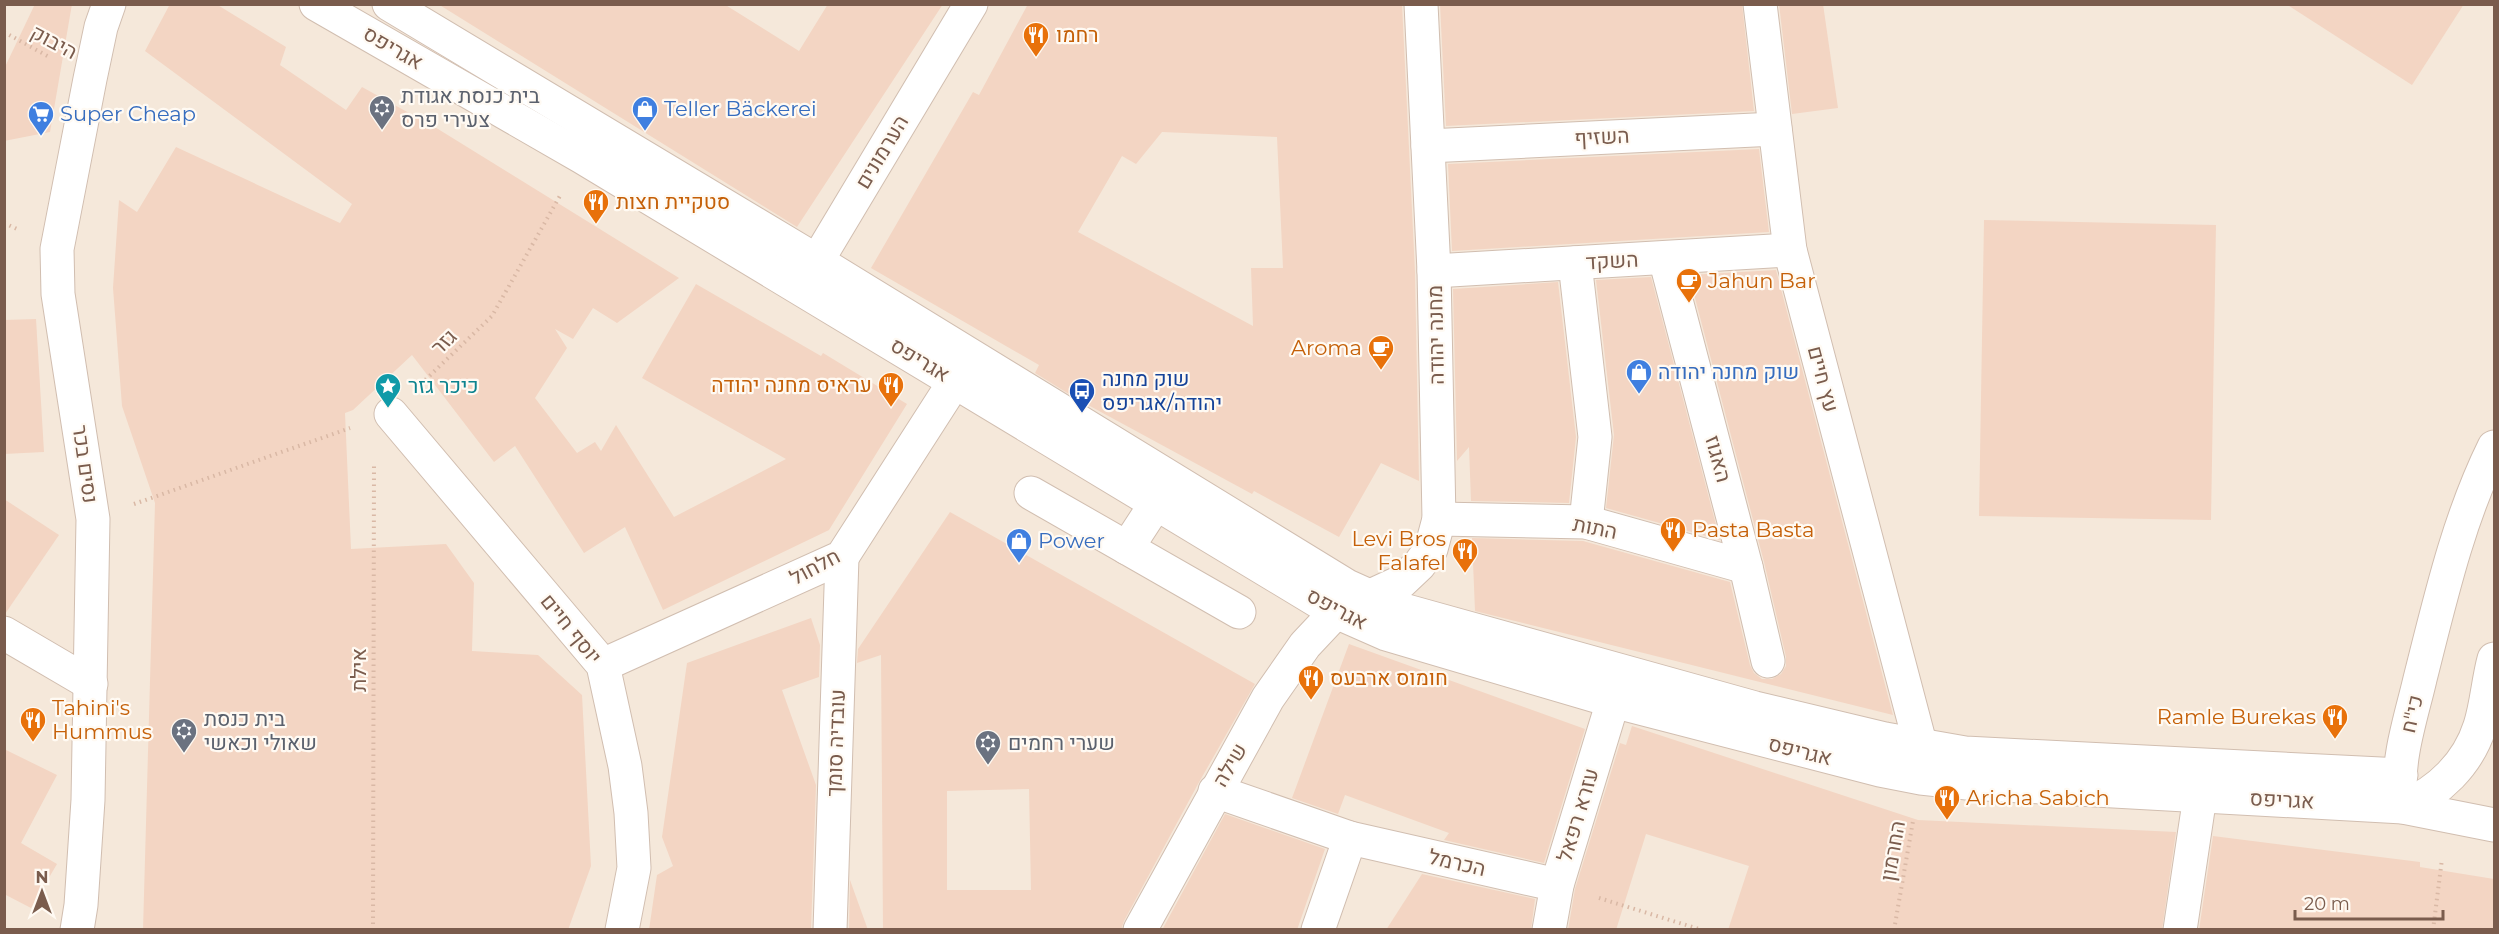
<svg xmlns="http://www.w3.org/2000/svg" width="2499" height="934" font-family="Montserrat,Heebo,sans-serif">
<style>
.residential{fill:#f5e8da}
.building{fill:#f3d5c3;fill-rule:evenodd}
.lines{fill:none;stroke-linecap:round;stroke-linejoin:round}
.minor-casing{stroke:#d1beb0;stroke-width:35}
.path{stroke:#d9b8a5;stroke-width:4;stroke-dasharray:1.5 4.5;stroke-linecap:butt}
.minor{stroke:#fff;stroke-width:33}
.labels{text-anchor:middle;stroke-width:4.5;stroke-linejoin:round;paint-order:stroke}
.food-label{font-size:21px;fill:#c56008;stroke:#fffaf3;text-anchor:start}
.street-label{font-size:21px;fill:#7a5c4d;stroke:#fffaf3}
.worship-label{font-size:21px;fill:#5b616d;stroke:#fffaf3;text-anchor:start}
.shop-label{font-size:21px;fill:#366cbe;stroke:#fffaf3;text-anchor:start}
.transit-label{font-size:21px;fill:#164399;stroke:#fffaf3;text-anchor:start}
.culture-label{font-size:21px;fill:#0d838f;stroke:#fffaf3;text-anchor:start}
</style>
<rect width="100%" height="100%" fill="#fdf6ec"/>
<rect class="residential" x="5" y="5" width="2489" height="924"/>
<g class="building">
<path d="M35 4H72L50 132 4 141V69Z"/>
<path d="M170 4H216L286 47 280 65 346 110 362 87 438 129 679 278 617 323 593 308 573 339 555 329 567 348 535 398 577 453 595 442 601 451 616 425 674 517 786 459 642 378 696 284 821 356 823 353 907 404 829 530 663 610 625 527 584 553 515 446 494 462 412 355 353 410 345 413 351 549 446 544 474 583 472 651 538 655 582 695 591 866 568 930H143L155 503 122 406 113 288 119 200 137 212 176 147 340 223 352 204 145 51Z"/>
<path d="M438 4H724L799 51 828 4H943L797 227Z"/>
<path d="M1028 4H1402L1415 272 1419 481 1381 463 1339 537 1254 491 1252 494 1077 399 1035 373 1039 365 871 268 973 92 979 95ZM1162 132 1277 137 1283 268H1251L1253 326 1078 232 1122 156 1136 164Z"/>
<path d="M1440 4H1742L1754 111 1446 126Z"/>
<path d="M1779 4H1823L1838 108 1792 114Z"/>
<path d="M2286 4H2464L2412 85Z"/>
<path d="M1759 149 1769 232 1452 251 1448 164Z"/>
<path d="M1984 220 2216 225 2211 520 1979 516Z"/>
<path d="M1776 270 1893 715 1475 611 1472 538 1583 541 1730 582 1750 665 1754 673 1762 679H1772L1781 674 1786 666V657L1764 562 1689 275Z"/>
<path d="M1651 277 1720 540 1606 508 1614 435 1596 280Z"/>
<path d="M1558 282 1576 437 1569 503 1471 501 1469 447 1457 461 1453 289Z"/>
<path d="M36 319 44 452 4 454V320Z"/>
<path d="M4 499 59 535 5 614H4Z"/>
<path d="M950 512 1255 684 1198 784 1124 921 1121 930H883L881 655 857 663 858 649ZM1029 789 1031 890H947V791Z"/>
<path d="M811 618 820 645 819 677 782 690 816 785 811 930H649L657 875 673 866 662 837 687 663Z"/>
<path d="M1349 644 1585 729 1544 863 1444 840 1449 833 1345 795 1338 814 1292 798Z"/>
<path d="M1632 726 1918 820 2176 832 2162 930H1728L1749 866 1646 834 1616 930H1568L1575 889 1620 743 1626 745Z"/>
<path d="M4 749 57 775 21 843 57 864 31 908 4 894Z"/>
<path d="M1225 814 1325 849 1297 930H1162Z"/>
<path d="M2213 836 2420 862V867L2494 879V930H2199Z"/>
<path d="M1422 874 1535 899 1531 930H1386Z"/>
<path d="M850 880 868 930H849Z"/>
</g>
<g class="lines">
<g class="minor-casing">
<g id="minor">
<path d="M316 4 582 157 1336 612 1386 634 1613 701 1880 770 1921 778 1967 783 2403 807 2494 825"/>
<path d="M389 4 817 261 1347 586 1396 608 1755 708 1885 739 1965 753 2401 775"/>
<path d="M1760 4 1790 250 1921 747"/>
<path d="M1428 146 1775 129"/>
<path d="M1665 258 1746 567 1768 661"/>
<path d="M1575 263 1595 437 1586 522"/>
<path d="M1434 271 1790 250"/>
<path d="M800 273 811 269 817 261 971 4"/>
<path d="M391 414 603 665 625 766 631 813 634 868 622 930"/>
<path d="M1031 493 1239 612"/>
<path d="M1439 519 1586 522 1746 567"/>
<path d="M1127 548 1157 502"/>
<path d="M4 633 91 684"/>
<path d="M603 665 842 557 955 381 961 360"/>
<path d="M1215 791 1350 838 1557 885"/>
<path d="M2401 796C2396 761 2412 714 2420 679 2440 600 2458 520 2494 447"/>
<path d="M2403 807C2439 792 2468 764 2480 726 2487 704 2488 681 2494 659"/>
<path d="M77 930 81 905 88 800 93 519 58 294 57 249 90 79 101 27 109 4"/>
<path d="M830 930 842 557"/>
<path d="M1140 930 1268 698 1305 645 1336 612 1401 582 1419 565 1431 549 1439 519 1434 271 1421 4"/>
<path d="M1318 930 1350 838"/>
<path d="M1549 930 1557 885 1613 701"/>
<path d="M2180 930 2200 796"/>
</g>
</g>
<g class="path">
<path d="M4 32 51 58"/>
<path d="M4 223 17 229"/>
<path d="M421 384 492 316 561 194"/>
<path d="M134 504 350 428"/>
<path d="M1599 898 1702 930"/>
<path d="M373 930 374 462"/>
<path d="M1894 930 1913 821"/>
<path d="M2433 930 2442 859"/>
</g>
<use href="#minor" class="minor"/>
</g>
<defs>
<g id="restaurant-pin" transform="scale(1.35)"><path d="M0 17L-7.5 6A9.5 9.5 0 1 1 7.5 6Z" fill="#e8710a" stroke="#fffaf3"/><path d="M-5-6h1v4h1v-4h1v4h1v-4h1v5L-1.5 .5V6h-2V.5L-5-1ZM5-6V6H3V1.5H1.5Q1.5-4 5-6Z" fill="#fff"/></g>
<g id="synagogue-pin" transform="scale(1.35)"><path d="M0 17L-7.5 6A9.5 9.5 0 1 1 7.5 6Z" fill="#6b7280" stroke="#fffaf3"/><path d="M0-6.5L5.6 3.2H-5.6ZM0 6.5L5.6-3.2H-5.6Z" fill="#fff"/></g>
<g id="shop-pin" transform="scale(1.35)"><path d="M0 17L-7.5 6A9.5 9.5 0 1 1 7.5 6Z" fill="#3f7fe0" stroke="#fffaf3"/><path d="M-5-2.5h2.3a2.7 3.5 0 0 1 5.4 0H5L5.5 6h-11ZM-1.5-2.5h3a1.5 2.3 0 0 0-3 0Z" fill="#fff"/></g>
<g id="supermarket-pin" transform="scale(1.35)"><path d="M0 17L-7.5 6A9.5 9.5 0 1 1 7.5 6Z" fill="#3f7fe0" stroke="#fffaf3"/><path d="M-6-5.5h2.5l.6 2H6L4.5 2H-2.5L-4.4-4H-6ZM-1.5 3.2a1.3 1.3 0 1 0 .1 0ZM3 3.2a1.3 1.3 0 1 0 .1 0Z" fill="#fff"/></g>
<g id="cafe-pin" transform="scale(1.35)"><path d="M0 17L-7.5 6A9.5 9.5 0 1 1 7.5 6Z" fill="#e8710a" stroke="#fffaf3"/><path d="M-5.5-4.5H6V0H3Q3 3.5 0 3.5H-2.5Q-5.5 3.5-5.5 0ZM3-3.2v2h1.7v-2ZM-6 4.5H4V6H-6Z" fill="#fff"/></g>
<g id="sight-pin" transform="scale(1.35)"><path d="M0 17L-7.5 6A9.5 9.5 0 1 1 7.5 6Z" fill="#0f9aa8" stroke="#fffaf3"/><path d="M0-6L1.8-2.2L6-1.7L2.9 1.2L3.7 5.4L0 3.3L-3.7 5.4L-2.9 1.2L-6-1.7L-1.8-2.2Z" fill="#fff"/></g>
<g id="bus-pin" transform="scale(1.35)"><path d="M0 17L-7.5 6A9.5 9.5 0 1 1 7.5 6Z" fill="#1a4fb4" stroke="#fffaf3"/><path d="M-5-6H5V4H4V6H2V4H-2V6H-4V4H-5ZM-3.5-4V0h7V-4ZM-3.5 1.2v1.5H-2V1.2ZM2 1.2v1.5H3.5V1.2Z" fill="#fff"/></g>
</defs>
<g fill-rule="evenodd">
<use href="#restaurant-pin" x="1036" y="35"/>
<use href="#synagogue-pin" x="382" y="108"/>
<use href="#shop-pin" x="645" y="109"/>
<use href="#supermarket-pin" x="41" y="114"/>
<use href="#restaurant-pin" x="596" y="202"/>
<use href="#cafe-pin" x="1689" y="281"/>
<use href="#cafe-pin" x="1381" y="348"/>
<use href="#shop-pin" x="1639" y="372"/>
<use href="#restaurant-pin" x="891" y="385"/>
<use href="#sight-pin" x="388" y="386"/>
<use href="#bus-pin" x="1082" y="391"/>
<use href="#restaurant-pin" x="1673" y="530"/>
<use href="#shop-pin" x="1019" y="541"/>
<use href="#restaurant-pin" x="1465" y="551"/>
<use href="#restaurant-pin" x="1311" y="678"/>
<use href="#restaurant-pin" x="2335" y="717"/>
<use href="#restaurant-pin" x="33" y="720"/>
<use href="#synagogue-pin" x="184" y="731"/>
<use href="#synagogue-pin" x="988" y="743"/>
<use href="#restaurant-pin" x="1947" y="798"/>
</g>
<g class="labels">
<g class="food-label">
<text x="1056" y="42">רחמו</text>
<text x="616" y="209">סטקיית חצות</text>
<text x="1708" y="288">Jahun Bar</text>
<text x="1362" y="355" text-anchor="end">Aroma</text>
<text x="872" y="392" text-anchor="end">עראיס מחנה יהודה</text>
<text x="1692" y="537">Pasta Basta</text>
<text x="1446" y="546" text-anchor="end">Levi Bros<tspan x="1446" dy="24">Falafel</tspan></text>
<text x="1330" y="685">חומוס ארבעס</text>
<text x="52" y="715">Tahini's<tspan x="52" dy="24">Hummus</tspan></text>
<text x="2316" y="724" text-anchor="end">Ramle Burekas</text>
<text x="1966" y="805">Aricha Sabich</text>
</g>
<g class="street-label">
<text transform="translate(54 42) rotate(28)" y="7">היבוק</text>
<text transform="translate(393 48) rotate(30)" y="7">אגריפס</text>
<text transform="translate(1602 137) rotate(-3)" y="7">השזיף</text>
<text transform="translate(882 152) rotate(-59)" y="7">הערמונים</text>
<text transform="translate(1612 261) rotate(-3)" y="7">השקד</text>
<text transform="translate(1436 335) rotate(-91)" y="7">מחנה יהודה</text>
<text transform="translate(444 342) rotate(-44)" y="7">גזר</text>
<text transform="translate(920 360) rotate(31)" y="7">אגריפס</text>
<text transform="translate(1823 379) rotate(75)" y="7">עץ חיים</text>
<text transform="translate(1718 459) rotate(75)" y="7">האגוז</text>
<text transform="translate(85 464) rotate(82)" y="7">נסים בכר</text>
<text transform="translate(1595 528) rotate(11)" y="7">התות</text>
<text transform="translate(815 567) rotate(-28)" y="7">חלחול</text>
<text transform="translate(1337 609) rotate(28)" y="7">אגריפס</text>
<text transform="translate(571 629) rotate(51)" y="7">יוסף חיים</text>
<text transform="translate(359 670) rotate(-90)" y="7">אילת</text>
<text transform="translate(2412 714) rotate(-77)" y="7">כי"ח</text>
<text transform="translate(836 743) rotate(-88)" y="7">עובדיה סומך</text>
<text transform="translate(1800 751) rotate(14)" y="7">אגריפס</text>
<text transform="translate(1230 765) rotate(-60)" y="7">שילה</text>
<text transform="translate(2282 800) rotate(3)" y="7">אגריפס</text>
<text transform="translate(1578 815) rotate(-73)" y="7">עזרא רפאל</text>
<text transform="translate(1893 851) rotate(-80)" y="7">החרמון</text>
<text transform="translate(1457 863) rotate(13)" y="7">הכרמל</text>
</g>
<g class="worship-label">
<text x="401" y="103">בית כנסת אגודת<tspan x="401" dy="24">צעירי פרס</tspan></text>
<text x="204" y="726">בית כנסת<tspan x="204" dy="24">שאולי וכאשי</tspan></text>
<text x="1008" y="750">שערי רחמים</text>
</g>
<g class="shop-label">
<text x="664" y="116">Teller Bäckerei</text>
<text x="60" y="121">Super Cheap</text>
<text x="1658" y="379">שוק מחנה יהודה</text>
<text x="1038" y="548">Power</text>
</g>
<g class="transit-label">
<text x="1102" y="386">שוק מחנה<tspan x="1102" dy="24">יהודה/אגריפס</tspan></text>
</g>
<g class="culture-label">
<text x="408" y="393">כיכר גזר</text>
</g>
</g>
<rect width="2499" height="934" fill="none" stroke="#7a5c4d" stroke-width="12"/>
<g transform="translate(42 892)" stroke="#fffaf3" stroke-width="4.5" paint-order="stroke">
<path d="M0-4.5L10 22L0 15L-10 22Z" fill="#7a5c4d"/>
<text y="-9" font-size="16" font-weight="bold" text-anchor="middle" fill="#7a5c4d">N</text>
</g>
<path d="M2295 910v9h148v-9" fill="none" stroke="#7a5c4d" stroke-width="3"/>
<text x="2304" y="910" font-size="18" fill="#7a5c4d" stroke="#fffaf3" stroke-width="4.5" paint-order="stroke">20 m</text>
</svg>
